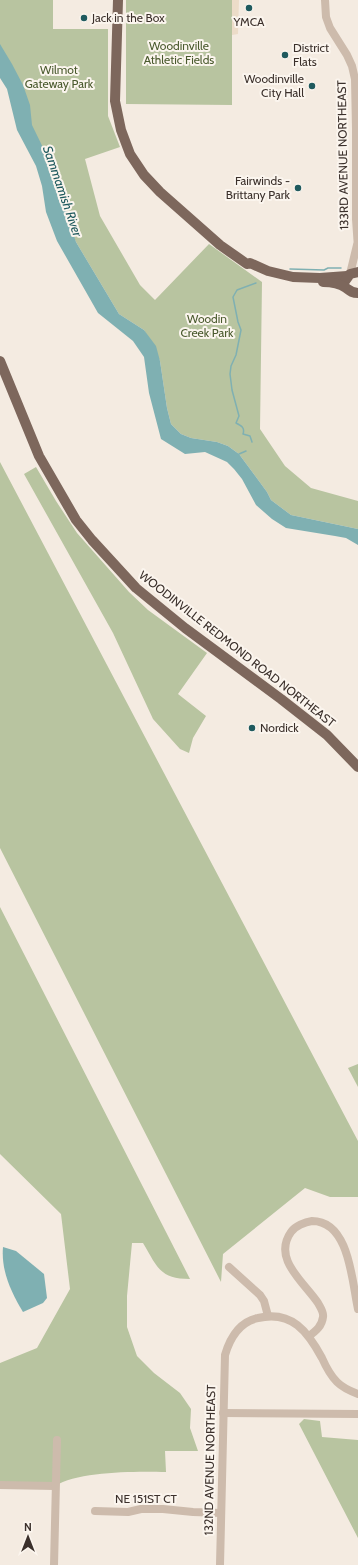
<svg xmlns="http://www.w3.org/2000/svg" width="358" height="1565" font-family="Cabin,sans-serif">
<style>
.green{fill:#b8c4a0}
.plaza{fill:#ecdcc8}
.water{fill:#7fb0b2}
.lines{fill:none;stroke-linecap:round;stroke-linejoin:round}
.stream{stroke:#7fb0b2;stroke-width:1.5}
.minor{stroke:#cdbbac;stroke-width:8}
.major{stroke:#7d675c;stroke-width:10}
.poi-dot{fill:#1f5a5e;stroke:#fbf5ee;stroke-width:1.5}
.labels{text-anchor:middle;stroke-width:4;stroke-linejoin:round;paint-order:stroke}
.poi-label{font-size:12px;fill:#3b302b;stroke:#fbf5ee;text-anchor:start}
.park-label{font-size:12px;fill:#4a5a2e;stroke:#fbf5ee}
.street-label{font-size:12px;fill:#3b302b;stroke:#fbf5ee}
.water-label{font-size:13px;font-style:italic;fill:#1f5a5e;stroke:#fbf5ee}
</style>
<rect width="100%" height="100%" fill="#f4ebe1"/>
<g class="green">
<path d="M0 0H53V29H108V116L120 147 85 159 100 216 140 285 155 300 209 244 262 282 260 429 285 466 311 488 358 501V529L291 515 271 500 267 492 239 454 228 446 217 442 191 438 181 434 171 424 167 408 160 361 144 330 119 314 76 242 0 64Z"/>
<path d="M126 0H232V105L126 104Z"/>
<path d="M0 462 358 1141V1197H330L305 1188 223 1254 221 1282 0 848Z"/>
<path d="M36 467 56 501 77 533 129 592 148 610 207 653 178 694 206 716 193 738 189 753 180 749 153 719 113 633 24 474Z"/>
<path d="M0 907 190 1279C159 1279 157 1266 143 1243H132L127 1296V1327L137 1356 154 1373 180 1393 191 1409 190 1428 198 1451H165L166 1472C138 1471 78 1471 55 1486L0 1485V1363L37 1348 70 1289 61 1214 0 1154Z"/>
<path d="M358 1064V1087L348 1068Z"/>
<path d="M304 1419 320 1421 322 1437 358 1440V1538L299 1424Z"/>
</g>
<path class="plaza" d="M232 0H239L238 34 232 35Z"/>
<g class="water">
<path d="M0 44 12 64 23 85 30 105 32 125 51 164 76 242 119 314 144 330 156 346 160 361 167 408 171 424 181 434 191 438 217 442 228 446 239 454 267 492 271 500 291 515 358 529V545L346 538 335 536 286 528 272 519 256 505 242 479 234 469 227 462 205 452 185 454 161 439 149 393 144 357 133 341 98 313 57 241 46 212 42 186 36 166 17 130 7 89 0 78Z"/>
<path d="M3 1247 16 1251 44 1274 47 1298 43 1303 23 1312C11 1292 1 1271 3 1247Z"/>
</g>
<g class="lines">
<g class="stream">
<path d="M290 269 324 270 328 268H341"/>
<path d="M252 442 250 436 243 434C245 428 242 426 236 423L239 416 232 390 230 374 231 366 236 355 241 330 238 322 233 297 237 290 256 283"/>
<path d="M239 454 246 451"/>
</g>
<g class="minor">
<path d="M325 0 326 17 330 28 347 55 352 66 355 79 356 129V219L358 248"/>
<path d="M350 274 357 245"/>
<path d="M229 1267 260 1295 264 1301 268 1316"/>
<path d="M309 1336C316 1331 322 1326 323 1317 324 1312 320 1307 318 1303 304 1282 272 1259 291 1232 295 1226 305 1222 312 1221 350 1221 352 1283 358 1309"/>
<path d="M223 1413 358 1414"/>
<path d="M0 1485 55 1486"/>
<path d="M95 1511 128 1512 141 1509H163L193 1512 221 1513"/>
<path d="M54 1565 57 1440"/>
<path d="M220 1565 225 1355C230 1338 239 1322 258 1318 292 1310 308 1332 322 1358 326 1367 330 1375 337 1382 343 1388 350 1391 358 1394"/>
</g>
<g class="major">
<path d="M118 0 115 101 121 130 130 154 144 175 160 192 220 245 247 264 250 263 268 271 293 277 320 278 347 276"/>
<path d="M345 281 350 274 358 272"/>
<path d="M323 282C331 282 339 283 346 288 350 291 352 293 358 293"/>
<path d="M0 361 39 456 76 520 92 540 136 588 185 628 281 699 327 735 358 767"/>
</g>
</g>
<g class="poi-dot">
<circle cx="249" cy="8" r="4"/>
<circle cx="84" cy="18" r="4"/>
<circle cx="285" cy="55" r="4"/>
<circle cx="312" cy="86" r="4"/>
<circle cx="298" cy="188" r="4"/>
<circle cx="252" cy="728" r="4"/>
</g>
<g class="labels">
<g class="poi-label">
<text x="92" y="22">Jack in the Box</text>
<text x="249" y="26" text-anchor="middle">YMCA</text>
<text x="293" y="52">District<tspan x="293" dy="14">Flats</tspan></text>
<text x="304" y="83" text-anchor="end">Woodinville<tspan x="304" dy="14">City Hall</tspan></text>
<text x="290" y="185" text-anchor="end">Fairwinds -<tspan x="290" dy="14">Brittany Park</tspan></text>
<text x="260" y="732">Nordick</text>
</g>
<g class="park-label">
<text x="179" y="50">Woodinville<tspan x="179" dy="14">Athletic Fields</tspan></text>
<text x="59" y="74">Wilmot<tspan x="59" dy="14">Gateway Park</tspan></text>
<text x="207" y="323">Woodin<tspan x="207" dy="14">Creek Park</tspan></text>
</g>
<g class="street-label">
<text transform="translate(343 155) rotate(-91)" y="4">133RD AVENUE NORTHEAST</text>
<text transform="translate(237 649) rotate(38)" y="4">WOODINVILLE REDMOND ROAD NORTHEAST</text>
<text transform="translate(210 1460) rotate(-89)" y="4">132ND AVENUE NORTHEAST</text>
<text x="146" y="1503">NE 151ST CT</text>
</g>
<g class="water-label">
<text transform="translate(63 191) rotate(71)" y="5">Sammamish River</text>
</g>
</g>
<g transform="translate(28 1537)" stroke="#fbf5ee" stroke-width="3" paint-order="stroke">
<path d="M0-3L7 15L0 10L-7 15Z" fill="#3b302b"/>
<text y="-6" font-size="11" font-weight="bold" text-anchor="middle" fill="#3b302b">N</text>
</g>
</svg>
